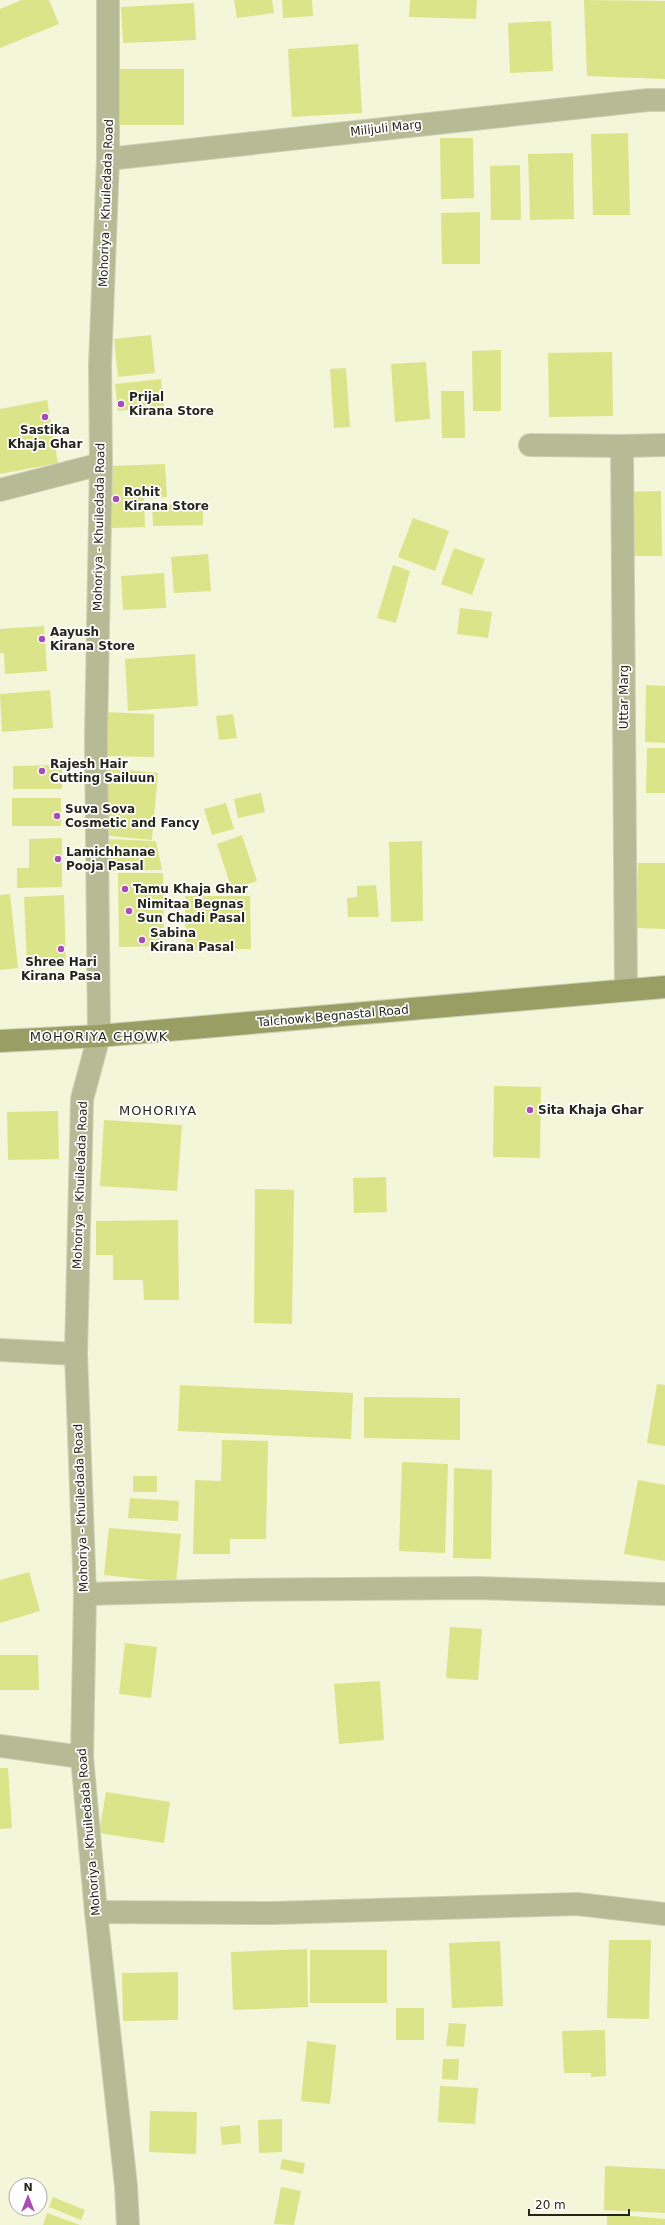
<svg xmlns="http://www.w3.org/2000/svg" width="665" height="2225" font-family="'DejaVu Sans',sans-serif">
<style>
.building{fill:#dce489}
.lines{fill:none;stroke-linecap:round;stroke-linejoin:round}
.minor-casing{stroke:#ced1b6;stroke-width:24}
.secondary-casing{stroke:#ced1b6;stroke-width:24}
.minor{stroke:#b6ba95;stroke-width:22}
.secondary{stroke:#999e65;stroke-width:22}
.poi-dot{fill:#a94cb6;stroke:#fff;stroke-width:1.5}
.labels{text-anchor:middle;stroke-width:3.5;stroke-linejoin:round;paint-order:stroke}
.street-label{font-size:12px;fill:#25261b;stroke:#fff}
.poi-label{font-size:12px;font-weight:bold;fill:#25261b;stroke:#fff;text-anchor:start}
.neighbourhood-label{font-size:13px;letter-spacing:1px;fill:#25261b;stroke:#fff}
</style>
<rect width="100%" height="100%" fill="#f3f6d8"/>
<g class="building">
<path d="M22 0H49L59 24 0 48V9Z"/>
<path d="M234 0H272L274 13 237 18Z"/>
<path d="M282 0H312L313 16 283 18Z"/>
<path d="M410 0H477L476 19 409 17Z"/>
<path d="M584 0 665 1V79L587 76Z"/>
<path d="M194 3 196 40 123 43 121 7Z"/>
<path d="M551 21 553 71 510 73 508 23Z"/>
<path d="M358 44 362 113 292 117 288 49Z"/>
<rect x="110" y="69" width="74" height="56"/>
<path d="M628 133 630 215H593L591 134Z"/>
<path d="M440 138H473L474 198 441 199Z"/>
<path d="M573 153 574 219 530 220 528 154Z"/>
<path d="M520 165 521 220H491L490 166Z"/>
<path d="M480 212V264H442L441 213Z"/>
<path d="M151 335 155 373 118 377 114 339Z"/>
<path d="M501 350V411H473L472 351Z"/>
<path d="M612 352 613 416 549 417 548 353Z"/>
<path d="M426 362 430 419 395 422 391 364Z"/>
<path d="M346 368 350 427 334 428 330 369Z"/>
<path d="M161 379 164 406 118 411 115 384Z"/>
<path d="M441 391H464L465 438H442Z"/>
<path d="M47 400 58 463 0 474V409Z"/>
<path d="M165 464 167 497 144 498 145 527 112 528 110 466Z"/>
<path d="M661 491 662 556H628L627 492Z"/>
<path d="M203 503V525L153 526 152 505Z"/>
<path d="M413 518 449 531 435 571 398 557Z"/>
<path d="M454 548 485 559 472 595 441 584Z"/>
<path d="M208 554 211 591 174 593 171 557Z"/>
<path d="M393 565 410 571 396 623 377 618Z"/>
<path d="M164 573 166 608 123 610 121 576Z"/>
<path d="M460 608 492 612 488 638 457 634Z"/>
<path d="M44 626 47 671 5 674 4 653H0V629Z"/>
<path d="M195 654 198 706 128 711 125 659Z"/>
<path d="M646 685 665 686V743L645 742Z"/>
<path d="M50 690 53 728 2 732 0 694Z"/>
<path d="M101 712 154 714V757L101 756Z"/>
<path d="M233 714 237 738 219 740 216 716Z"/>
<path d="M647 748H665V793H646Z"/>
<path d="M62 765V789H13V766Z"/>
<path d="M108 768 158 773 152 840 101 835Z"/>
<path d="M261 793 265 812 238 818 234 799Z"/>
<rect x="12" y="798" width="49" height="28"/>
<path d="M226 803 234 829 212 835 204 809Z"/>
<path d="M242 835 257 881 232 890 217 844Z"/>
<path d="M62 838V887L17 888V868H29V839Z"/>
<path d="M105 839 156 841 162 870 109 871Z"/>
<path d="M422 841 423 921 391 922 389 842Z"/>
<path d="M638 863H665V929L636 928Z"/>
<path d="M118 873H163L164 946 119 947Z"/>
<path d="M376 885 379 917H348L347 898 357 897V886Z"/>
<path d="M10 894 18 968 0 970V895Z"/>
<path d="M64 895 66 964 27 966 24 897Z"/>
<path d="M185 896H250L251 949 186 950Z"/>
<path d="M494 1086 541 1087 540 1158 493 1157Z"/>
<path d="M58 1111 59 1159 8 1160 7 1112Z"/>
<path d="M104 1120 182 1125 177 1191 100 1186Z"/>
<path d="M386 1177 387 1212 354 1213 353 1178Z"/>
<path d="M255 1189 294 1190 292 1324 254 1323Z"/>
<path d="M178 1220 179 1300H144L143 1280H113V1255H96V1221Z"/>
<path d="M657 1384 665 1385V1446L647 1443Z"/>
<path d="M180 1385 353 1393 351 1439 178 1431Z"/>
<path d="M364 1397 460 1398V1440L364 1438Z"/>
<path d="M222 1440 268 1441 266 1539H230V1554H193L195 1480 221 1481Z"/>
<path d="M402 1462 448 1464 445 1553 399 1551Z"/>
<path d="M454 1468 492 1470 491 1559 453 1558Z"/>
<rect x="133" y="1476" width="24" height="16"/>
<path d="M638 1480 665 1485V1561L624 1554Z"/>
<path d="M130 1498 179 1501 178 1521 128 1518Z"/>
<path d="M109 1528 181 1534 176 1583 104 1575Z"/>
<path d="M29 1572 40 1611 0 1623V1580Z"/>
<path d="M450 1627 482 1629 478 1680 446 1678Z"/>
<path d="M125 1643 157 1647 151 1698 119 1694Z"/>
<path d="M0 1655H38L39 1690H0Z"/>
<path d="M380 1681 384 1740 339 1744 334 1684Z"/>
<path d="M0 1768H8L12 1828 0 1829Z"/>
<path d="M106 1792 170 1802 164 1843 99 1833Z"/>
<path d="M609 1940H651L649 2019 607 2018Z"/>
<path d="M500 1941 503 2006 452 2008 449 1943Z"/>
<path d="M307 1949 308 2007 233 2010 231 1952Z"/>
<rect x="310" y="1950" width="77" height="53"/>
<path d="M178 1972V2020L123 2021 122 1973Z"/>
<rect x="396" y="2008" width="28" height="32"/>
<path d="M449 2023 466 2024 464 2047 446 2046Z"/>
<path d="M605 2030 606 2076 591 2077V2073H564L562 2031Z"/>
<path d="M307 2041 336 2045 330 2104 301 2101Z"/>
<path d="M443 2059H459L458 2080 442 2079Z"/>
<path d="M440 2086 478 2088 475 2124 438 2122Z"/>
<path d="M150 2111 197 2112 196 2154 149 2152Z"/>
<path d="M282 2119V2152L259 2153 258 2120Z"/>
<path d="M240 2125 241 2143 222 2145 220 2127Z"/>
<path d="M282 2159 305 2163 303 2174 280 2169Z"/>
<path d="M605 2166 665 2169V2213L604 2210Z"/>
<path d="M281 2187 301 2191 294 2225 274 2224Z"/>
<path d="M53 2197 85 2210 81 2220 49 2207Z"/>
<path d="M47 2213 80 2225H43Z"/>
<path d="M607 2214 665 2219V2225H607Z"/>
</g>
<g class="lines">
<g class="minor-casing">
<g id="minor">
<path d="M108 0V159L100 366 101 464 96 738 99 1036 82 1099 76 1354 85 1594 82 1757 96 1912 126 2186 128 2225"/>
<path d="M108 159 648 100H665"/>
<path d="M530 445 622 446"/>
<path d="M0 490 101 464"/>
<path d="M626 990 622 446 665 445"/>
<path d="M0 1350 76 1354"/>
<path d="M85 1594 238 1590 477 1588 665 1594"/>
<path d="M0 1746 82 1757"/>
<path d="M96 1912 274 1913 577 1904 665 1914"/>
</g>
</g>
<g class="secondary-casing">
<path id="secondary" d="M0 1041 99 1036 665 987"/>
</g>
<use href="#minor" class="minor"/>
<use href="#secondary" class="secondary"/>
</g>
<g class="poi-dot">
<circle cx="121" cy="404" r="4"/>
<circle cx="45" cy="417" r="4"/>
<circle cx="116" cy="499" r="4"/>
<circle cx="42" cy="639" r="4"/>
<circle cx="42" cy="771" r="4"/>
<circle cx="57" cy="816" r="4"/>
<circle cx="58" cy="859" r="4"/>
<circle cx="125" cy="889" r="4"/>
<circle cx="129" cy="911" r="4"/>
<circle cx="142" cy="940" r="4"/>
<circle cx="61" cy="949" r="4"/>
<circle cx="530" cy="1110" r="4"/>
</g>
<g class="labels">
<g class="street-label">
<text transform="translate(386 128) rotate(-6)" y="4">Milijuli Marg</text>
<text transform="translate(106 203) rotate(-88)" y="4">Mohoriya - Khuiledada Road</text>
<text transform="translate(99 527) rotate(-89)" y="4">Mohoriya - Khuiledada Road</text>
<text transform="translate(624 697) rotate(-90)" y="4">Uttar Marg</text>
<text transform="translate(333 1016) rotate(-5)" y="4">Talchowk Begnastal Road</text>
<text transform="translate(80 1185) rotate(-88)" y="4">Mohoriya - Khuiledada Road</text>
<text transform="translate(81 1508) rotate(-92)" y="4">Mohoriya - Khuiledada Road</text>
<text transform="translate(89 1832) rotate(-95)" y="4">Mohoriya - Khuiledada Road</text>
</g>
<g class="poi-label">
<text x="129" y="401">Prijal<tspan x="129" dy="14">Kirana Store</tspan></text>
<text x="45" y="434" text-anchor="middle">Sastika<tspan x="45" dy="14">Khaja Ghar</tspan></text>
<text x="124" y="496">Rohit<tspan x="124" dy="14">Kirana Store</tspan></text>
<text x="50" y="636">Aayush<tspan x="50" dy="14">Kirana Store</tspan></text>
<text x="50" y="768">Rajesh Hair<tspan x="50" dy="14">Cutting Sailuun</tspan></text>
<text x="65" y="813">Suva Sova<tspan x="65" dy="14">Cosmetic and Fancy</tspan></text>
<text x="66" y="856">Lamichhanae<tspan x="66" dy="14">Pooja Pasal</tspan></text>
<text x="133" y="893">Tamu Khaja Ghar</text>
<text x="137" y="908">Nimitaa Begnas<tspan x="137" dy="14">Sun Chadi Pasal</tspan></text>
<text x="150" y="937">Sabina<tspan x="150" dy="14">Kirana Pasal</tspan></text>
<text x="61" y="966" text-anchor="middle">Shree Hari<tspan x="61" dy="14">Kirana Pasa</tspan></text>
<text x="538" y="1114">Sita Khaja Ghar</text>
</g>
<g class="neighbourhood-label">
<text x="99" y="1041">MOHORIYA CHOWK</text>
<text x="158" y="1115">MOHORIYA</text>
</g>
</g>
<g transform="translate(28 2197)"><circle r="19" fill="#ffffff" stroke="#a8a8a4"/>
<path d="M0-3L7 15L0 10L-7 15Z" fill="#a94cb6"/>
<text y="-6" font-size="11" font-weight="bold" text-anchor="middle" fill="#25261b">N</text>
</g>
<path d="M529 2209v6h100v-6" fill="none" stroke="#25261b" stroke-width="2"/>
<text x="535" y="2209" font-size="12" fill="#25261b" stroke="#ffffff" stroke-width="3" paint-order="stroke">20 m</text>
</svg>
